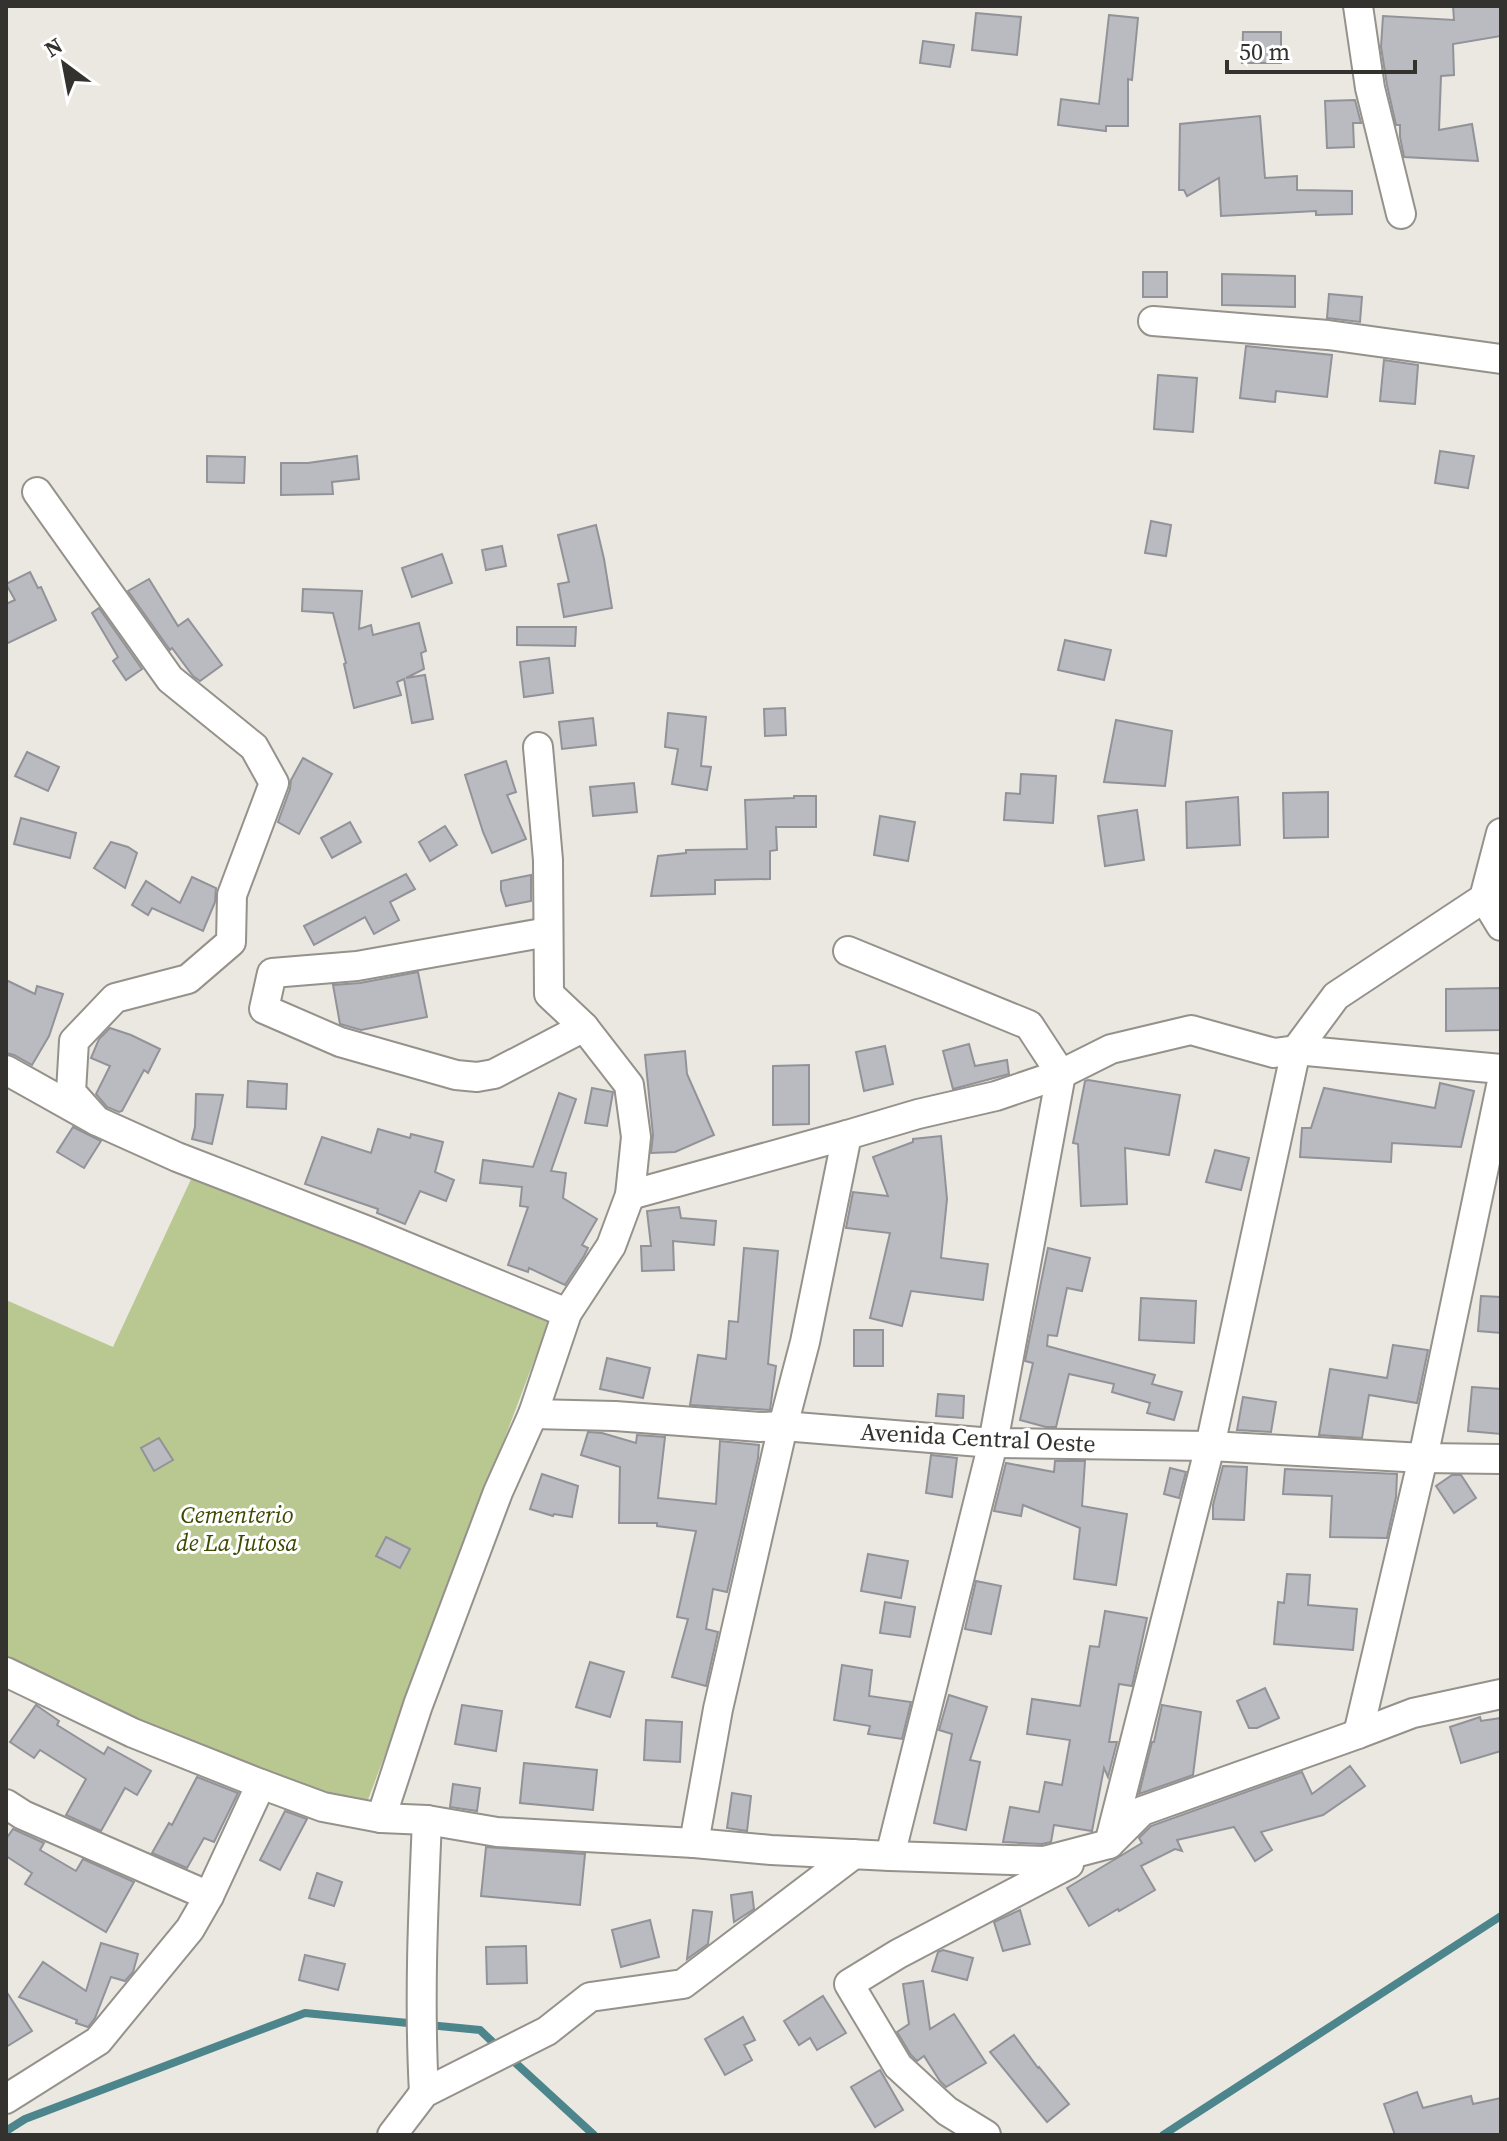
<svg xmlns="http://www.w3.org/2000/svg" width="1507" height="2141" font-family="'Source Serif 4',serif">
<style>
.green{fill:#b9c791}
.lines{fill:none;stroke-linecap:round;stroke-linejoin:round}
.stream{stroke:#4c868c;stroke-width:8}
.building{fill:#babac1;stroke:#929299;stroke-width:2}
.minor-casing{stroke:#95918b;stroke-width:32}
.minor{stroke:#fff;stroke-width:28}
.labels{text-anchor:middle;stroke-width:6;stroke-linejoin:round;paint-order:stroke}
.street-label{font-size:24px;fill:#33322f;stroke:#fff}
.park-label{font-size:24px;font-style:italic;fill:#3d4901;stroke:#fff}
</style>
<rect width="100%" height="100%" fill="#ebe8e1"/>
<path class="green" d="M193 1175 549 1321 366 1805 323 1796 132 1724 6 1663V1300L113 1347Z"/>
<g class="lines">
<g class="stream">
<path d="M509 2057 594 2135"/>
<path d="M6 2131 25 2119 305 2013 480 2030 499 2048"/>
<path d="M1163 2135 1501 1916"/>
</g>
</g>
<g class="building">
<path d="M1453 6H1501V36L1453 44 1454 75 1441 76 1439 130 1472 124 1478 161 1404 157 1400 137V125H1396L1387 85 1381 47 1383 16 1454 20Z"/>
<path d="M976 13 1021 17 1017 55 972 50Z"/>
<path d="M1109 15 1138 18 1132 80 1128 79V126H1106V131L1058 125 1061 99 1099 104Z"/>
<path d="M1243 32H1281V63H1242Z"/>
<path d="M923 41 954 45 950 67 920 63Z"/>
<path d="M1355 100 1361 123H1353L1354 147 1327 148 1325 101Z"/>
<path d="M1260 116 1265 178 1297 176V190L1352 191V214L1316 215V211L1221 216 1219 178 1187 196 1184 190H1179L1180 124Z"/>
<rect x="1143" y="272" width="24" height="25"/>
<path d="M1222 274 1295 276V307L1222 305Z"/>
<path d="M1329 294 1362 297 1360 322 1327 318Z"/>
<path d="M1246 346 1332 355 1327 397 1276 391 1275 402 1240 398Z"/>
<path d="M1384 360 1418 365 1415 404 1380 401Z"/>
<path d="M1158 375 1197 378 1193 432 1154 429Z"/>
<path d="M1440 451 1474 456 1468 488 1435 483Z"/>
<path d="M207 456 245 457 244 483 207 482Z"/>
<path d="M357 456 359 479 332 482 333 494 281 495V463H308Z"/>
<path d="M1151 521 1171 525 1166 556 1145 553Z"/>
<path d="M596 525 604 559 612 608 564 617 558 584 569 582 558 535Z"/>
<path d="M502 546 506 566 486 570 482 550Z"/>
<path d="M442 554 452 583 412 597 402 568Z"/>
<path d="M30 572 38 588 41 587 56 620 6 644V604L15 600 6 584Z"/>
<path d="M149 579 178 626 188 619 222 665 200 681 193 676 172 648 170 650 128 591Z"/>
<path d="M303 589 362 591 359 629 371 625 373 635 419 623 426 651 421 653 424 669 406 678 425 675 433 719 412 723 404 679 397 682 401 695 354 708 344 664 346 663 333 613 302 611Z"/>
<path d="M99 608 142 669 126 680 113 661 118 657 92 613Z"/>
<path d="M517 627H576L575 646 517 645Z"/>
<path d="M1065 640 1111 650 1104 680 1058 670Z"/>
<path d="M549 658 553 693 524 697 520 662Z"/>
<path d="M785 708 786 735 765 736 764 709Z"/>
<path d="M668 713 706 717 701 766 711 767 707 790 672 784 678 749 665 747Z"/>
<path d="M593 718 596 745 562 749 559 722Z"/>
<path d="M1116 720 1172 731 1165 786 1104 782Z"/>
<path d="M27 752 59 767 48 791 15 776Z"/>
<path d="M303 758 332 774 299 834 278 822 290 789 291 780Z"/>
<path d="M506 761 516 792 507 795 526 839 492 853 483 832 465 775Z"/>
<path d="M1021 774 1056 776 1053 823 1004 820 1006 793 1020 794Z"/>
<path d="M634 783 637 812 593 816 590 787Z"/>
<path d="M1328 792V837L1284 838 1283 793Z"/>
<path d="M794 796H816V827H776L777 850 770 851V879L715 880V894L651 896 658 856 686 853V850L747 849 745 800 794 798Z"/>
<path d="M1238 797 1240 845 1187 848 1186 802Z"/>
<path d="M1137 810 1144 860 1105 866 1098 816Z"/>
<path d="M880 816 915 822 908 861 874 855Z"/>
<path d="M21 818 76 833 70 858 14 844Z"/>
<path d="M350 822 361 842 332 858 321 838Z"/>
<path d="M445 826 457 845 430 861 419 842Z"/>
<path d="M111 842 128 847 137 853 125 888 94 868Z"/>
<path d="M406 874 415 889 390 902 399 920 374 934 365 917 314 945 304 926Z"/>
<path d="M531 875V901L506 906 501 890V881Z"/>
<path d="M192 877 216 888 215 902 203 931 152 908 148 915 132 905 146 881 180 903Z"/>
<path d="M418 972 427 1017 361 1030 340 1024 333 985 360 983Z"/>
<path d="M6 980 35 994 37 986 63 994 49 1036 32 1065 14 1055 6 1053Z"/>
<path d="M1501 988V1030L1446 1031V989Z"/>
<path d="M110 1028 131 1035 160 1049 148 1073 144 1070 122 1111 119 1112 107 1107 96 1094 110 1066 91 1058 99 1039Z"/>
<path d="M969 1044 975 1066 1007 1060 1009 1074 953 1089 943 1051Z"/>
<path d="M885 1046 893 1084 864 1091 856 1052Z"/>
<path d="M685 1051 687 1074 714 1135 675 1152 651 1153 653 1135 645 1055Z"/>
<path d="M809 1065V1124L773 1125V1066Z"/>
<path d="M1088 1080 1180 1095 1169 1155 1125 1148 1127 1204 1081 1206 1078 1144 1073 1143 1085 1081Z"/>
<path d="M248 1081 287 1084 286 1109 247 1107Z"/>
<path d="M1440 1083 1474 1091 1461 1147 1392 1143 1391 1162 1300 1157 1302 1128H1311L1324 1088 1435 1108Z"/>
<path d="M592 1088 613 1092 607 1126 585 1123Z"/>
<path d="M559 1093 576 1099 551 1171 566 1173 563 1198 597 1219 582 1245 588 1248 584 1256 565 1285 529 1268 528 1272 508 1265 528 1207 520 1206 522 1187 480 1183 483 1160 533 1167Z"/>
<path d="M196 1094 223 1095 212 1144 192 1139 195 1127Z"/>
<path d="M73 1127 101 1141 84 1168 57 1152Z"/>
<path d="M378 1129 410 1138 411 1134 443 1142 435 1172 454 1180 446 1201 420 1191 405 1224 377 1213 378 1209 305 1184 322 1137 371 1153Z"/>
<path d="M941 1136 947 1199 941 1258 988 1264 983 1300 911 1291 902 1326 870 1318 890 1233 846 1228 853 1192 888 1196 873 1157 913 1142V1139Z"/>
<path d="M1215 1150 1249 1158 1241 1190 1206 1182Z"/>
<path d="M679 1207 681 1218 716 1221 714 1245 673 1241 674 1270 642 1271 641 1246H651L647 1211Z"/>
<path d="M744 1248 778 1251 768 1364 776 1366 770 1410 690 1405 698 1355 726 1359 729 1321 738 1322Z"/>
<path d="M1048 1248 1090 1258 1082 1291 1067 1288 1057 1336 1048 1335 1047 1346 1155 1375 1152 1384 1182 1392 1174 1420 1147 1413 1150 1403 1112 1392 1114 1384 1069 1374 1056 1427H1046L1020 1420 1033 1363 1025 1361Z"/>
<path d="M1481 1296 1501 1297V1333L1478 1331Z"/>
<path d="M1141 1298 1196 1301 1194 1343 1139 1340Z"/>
<rect x="854" y="1330" width="29" height="36"/>
<path d="M1393 1345 1428 1350 1417 1403 1369 1395 1362 1438 1319 1435 1330 1369 1387 1378Z"/>
<path d="M607 1358 650 1368 643 1398 600 1389Z"/>
<path d="M1472 1387 1501 1389V1434L1468 1431Z"/>
<path d="M938 1394 964 1396 963 1418 936 1416Z"/>
<path d="M1243 1397 1276 1402 1271 1432 1237 1430Z"/>
<path d="M588 1432 602 1433 636 1443 637 1435 665 1437 658 1498 716 1504 720 1441 759 1445 758 1458 727 1592 713 1589 706 1629 718 1632 706 1686 672 1677 688 1619 677 1617 696 1531 657 1526V1523H619L620 1467 581 1455Z"/>
<path d="M159 1438 173 1460 154 1471 141 1448Z"/>
<path d="M931 1455 957 1458 952 1497 926 1493Z"/>
<path d="M1055 1461H1085L1082 1506 1127 1514 1116 1585 1074 1579 1080 1528 1023 1505 1021 1516 994 1511 1006 1463 1054 1472Z"/>
<path d="M1223 1466 1247 1467 1244 1520 1213 1519V1505Z"/>
<path d="M1170 1468 1186 1472 1179 1498 1164 1494Z"/>
<path d="M1285 1469 1397 1474 1396 1497 1387 1538 1330 1537 1332 1496 1283 1494Z"/>
<path d="M542 1474 578 1486 572 1517 554 1514 553 1516 530 1509Z"/>
<path d="M1452 1475H1461L1476 1498 1454 1513 1436 1486Z"/>
<path d="M386 1537 410 1549 400 1568 376 1556Z"/>
<path d="M868 1554 908 1561 901 1598 861 1591Z"/>
<path d="M1287 1574 1310 1575 1308 1605 1357 1609 1353 1650 1274 1644 1278 1602 1284 1603Z"/>
<path d="M976 1581 1001 1586 991 1634 965 1629Z"/>
<path d="M885 1602 915 1607 910 1637 880 1633Z"/>
<path d="M1105 1611 1147 1618 1132 1686 1119 1684 1109 1742H1117L1108 1777 1104 1768 1092 1831 1054 1825 1051 1842 1042 1844 1003 1842 1010 1807 1039 1812 1045 1782 1062 1785 1070 1740 1027 1734 1032 1699 1080 1706 1090 1646 1099 1647Z"/>
<path d="M590 1662 624 1672 610 1717 576 1707Z"/>
<path d="M842 1665 872 1670 869 1696 911 1702 902 1739 868 1734 870 1726 834 1720Z"/>
<path d="M1265 1688 1279 1718 1257 1728H1249L1237 1701Z"/>
<path d="M949 1695 987 1707 970 1760 980 1762 966 1830 934 1823 952 1734 939 1730Z"/>
<path d="M36 1705 59 1721 57 1725 104 1754 108 1747 151 1771 137 1795 125 1788 101 1831 66 1815 86 1779 40 1750 34 1758 10 1742Z"/>
<path d="M462 1705 502 1711 496 1751 455 1744Z"/>
<path d="M1162 1705 1201 1712 1193 1775 1139 1794 1152 1742H1154Z"/>
<path d="M1480 1717 1481 1721 1501 1718V1751L1461 1763 1450 1727Z"/>
<path d="M646 1720 682 1722 680 1762 644 1760Z"/>
<path d="M524 1763 597 1770 593 1810 520 1803Z"/>
<path d="M1350 1766 1365 1786 1323 1815 1261 1832 1272 1850 1255 1861 1234 1827 1177 1840 1182 1851 1175 1849 1141 1866 1155 1890 1119 1911 1118 1909 1089 1926 1067 1888 1142 1843 1139 1838 1151 1826 1302 1772 1312 1794Z"/>
<path d="M197 1777 238 1793 214 1842 204 1838 187 1868 152 1853 169 1823 172 1825Z"/>
<path d="M453 1784 480 1788 477 1811 450 1807Z"/>
<path d="M732 1793 751 1796 747 1831 727 1828Z"/>
<path d="M285 1811 307 1819 280 1870 260 1860Z"/>
<path d="M13 1829 44 1843 40 1850 76 1871 83 1859 134 1882 106 1932 25 1884 32 1873 6 1856V1839Z"/>
<path d="M486 1847 585 1854 580 1905 481 1896Z"/>
<path d="M317 1873 342 1882 334 1906 309 1898Z"/>
<path d="M752 1892 754 1909 734 1922 731 1895Z"/>
<path d="M693 1910 712 1912 708 1944 687 1959Z"/>
<path d="M1020 1910 1030 1944 1003 1951 994 1922Z"/>
<path d="M650 1920 659 1957 621 1967 612 1930Z"/>
<path d="M101 1943 138 1954 133 1972 125 1981 111 1977 95 2018 88 2027 76 2023 77 2020 19 1997 43 1962 86 1991Z"/>
<path d="M526 1946 527 1983 487 1984 486 1947Z"/>
<path d="M943 1950 973 1958 967 1980 932 1971 938 1952Z"/>
<path d="M305 1955 345 1964 338 1990 299 1980Z"/>
<path d="M923 1981 930 2029 954 2014 986 2063 946 2087 940 2081 924 2056 917 2061 911 2055 897 2032 909 2024 903 1984Z"/>
<path d="M6 1991 32 2031 6 2047Z"/>
<path d="M823 1996 846 2033 817 2050 810 2038 799 2045 784 2021Z"/>
<path d="M743 2017 755 2040 744 2045 752 2060 725 2075 705 2039Z"/>
<path d="M1014 2035 1038 2068 1039 2067 1069 2104 1047 2122 990 2052Z"/>
<path d="M880 2070 903 2110 875 2127 851 2087Z"/>
<path d="M1417 2092 1423 2108 1471 2096 1473 2104 1501 2098V2135H1395L1384 2104Z"/>
</g>
<g class="lines">
<g class="minor-casing">
<g id="minor">
<path d="M1358 6 1370 88 1401 214"/>
<path d="M1153 321 1328 335 1501 359"/>
<path d="M37 492 170 679 254 747 274 783 232 895 231 942 188 979 115 998 74 1041 71 1092 97 1121"/>
<path d="M1484 898 1501 926"/>
<path d="M548 932 357 966 272 973 264 1009 340 1042 456 1075 477 1077 494 1074 584 1027"/>
<path d="M848 951 1029 1025 1061 1074 1111 1049 1191 1030 1274 1053 1296 1050 1501 1069"/>
<path d="M6 1070 97 1121 177 1157 368 1231 567 1313"/>
<path d="M630 1195 847 1135"/>
<path d="M533 1414 615 1416 760 1427 783 1426 993 1443 1210 1446 1423 1458 1501 1459"/>
<path d="M6 1672 133 1733 261 1784 323 1807 381 1818 427 1820 497 1832 694 1843 771 1850 890 1856 1044 1861 1109 1844"/>
<path d="M1358 1734 1423 1458 1501 1086"/>
<path d="M6 1804 23 1815 209 1896"/>
<path d="M381 1818 418 1705 498 1492 533 1414 567 1313 611 1246 630 1195 636 1137 629 1085 584 1027 549 994 548 860 538 747"/>
<path d="M694 1843 718 1709 783 1426 805 1342 847 1135 918 1114 996 1096 1061 1074 993 1443 890 1856"/>
<path d="M1110 1843 1142 1811 1358 1734 1413 1713 1501 1694"/>
<path d="M1109 1844 1210 1446 1296 1050 1336 996 1484 898 1501 833"/>
<path d="M424 2093C419 2002 423 1911 427 1820"/>
<path d="M6 2099 98 2041 190 1929 209 1896 261 1784"/>
<path d="M392 2135 424 2093 547 2031 590 1997 683 1984 854 1854"/>
<path d="M986 2135 947 2111 898 2066 849 1984 898 1954 1069 1864"/>
</g>
</g>
<use href="#minor" class="minor"/>
</g>
<g class="labels">
<g class="street-label">
<text transform="translate(978 1438) rotate(3)" y="8">Avenida Central Oeste</text>
</g>
<g class="park-label">
<text x="237" y="1523">Cementerio<tspan x="237" dy="28">de La Jutosa</tspan></text>
</g>
</g>
<rect width="1507" height="2141" fill="none" stroke="#33322f" stroke-width="16"/>
<g transform="translate(64 64) rotate(328)" stroke="#ffffff" stroke-width="6" paint-order="stroke">
<path d="M0-6L14 30L0 20L-14 30Z" fill="#33322f"/>
<text y="-12" font-size="22" font-weight="bold" text-anchor="middle" fill="#33322f">N</text>
</g>
<path d="M1227 60v12h188v-12" fill="none" stroke="#33322f" stroke-width="4"/>
<text x="1239" y="60" font-size="24" fill="#33322f" stroke="#ffffff" stroke-width="6" paint-order="stroke">50 m</text>
</svg>
